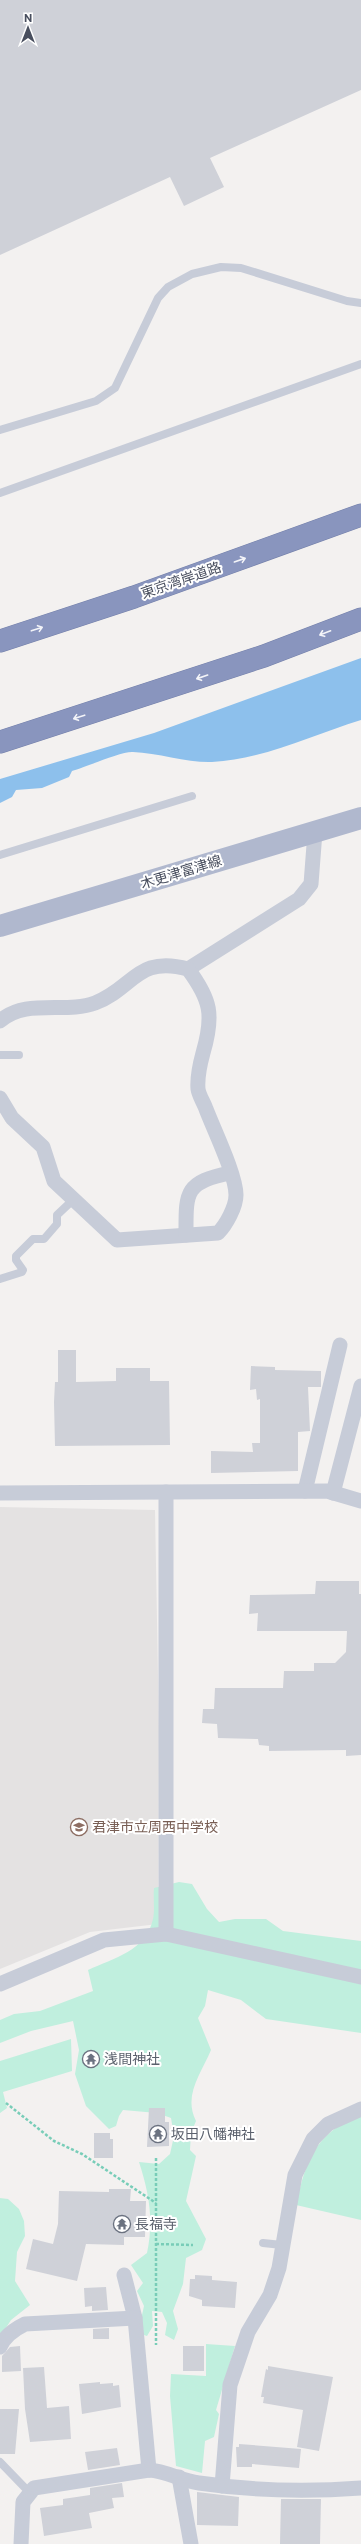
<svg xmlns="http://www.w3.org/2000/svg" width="361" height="2544" font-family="Commissioner,'Noto Sans JP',sans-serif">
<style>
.education{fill:#e4e2e2}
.green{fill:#c0efde}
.water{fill:#8dc0ec}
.building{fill:#cfd1d8}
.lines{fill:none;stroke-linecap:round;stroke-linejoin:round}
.highway-casing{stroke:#7480aa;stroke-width:23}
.path{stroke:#78cdb8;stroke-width:2.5;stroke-dasharray:3 2;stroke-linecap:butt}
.lane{stroke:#c7ccd8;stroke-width:8}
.street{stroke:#c7ccd8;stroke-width:15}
.primary{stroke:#b0b8ce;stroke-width:22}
.highway{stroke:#8995be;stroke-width:22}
.oneway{stroke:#f3f4f8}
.labels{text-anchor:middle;stroke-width:4;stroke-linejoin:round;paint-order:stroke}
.street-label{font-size:14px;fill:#484e5e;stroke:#fff}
.education-label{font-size:14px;fill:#785e54;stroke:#fff;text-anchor:start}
.worship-label{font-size:14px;fill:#5b616d;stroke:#fff;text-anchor:start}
</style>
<rect width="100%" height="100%" fill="#f3f1f0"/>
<path class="education" d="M0 1507 155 1510 159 1731 158 1924 90 1932 0 1969Z"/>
<g class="green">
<path d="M179 1882 192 1884 207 1909 219 1922 235 1919H266L283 1931 361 1941V2033L266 2019 241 2000 208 1990 205 2006 198 2018 211 2050C201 2074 183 2095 196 2121L191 2133 190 2150 196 2156 186 2201 206 2239 202 2250 186 2258 183 2284 173 2311 178 2329 174 2340 165 2335 167 2323 162 2312 152 2311 153 2326 147 2336 138 2333 144 2306 137 2291 143 2283 131 2265 147 2253C154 2220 149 2193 139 2162L159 2164 170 2154 174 2136 171 2118 157 2113 123 2110 119 2116 116 2126 109 2129 86 2106 75 2074 79 2050 73 2021 31 2031 0 2043V2020L14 2014 40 2011 93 1991 88 1970C114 1958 146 1951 153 1919 155 1910 153 1898 154 1888Z"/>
<path d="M71 2039 72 2071 3 2092 7 2108 0 2113V2061Z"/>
<path d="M361 2114V2220L296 2205C306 2159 315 2134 361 2114Z"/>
<path d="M0 2198 8 2199 19 2209 24 2221 25 2236 17 2252 15 2281 30 2305 11 2320 0 2337Z"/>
<path d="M206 2344 235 2346 216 2410 219 2414 214 2437 205 2441 202 2473 176 2466 170 2396 171 2374 206 2376Z"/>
</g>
<path class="water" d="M361 658V720C312 735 265 759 212 762 189 763 158 753 133 752 122 751 86 767 72 771L69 777 42 788 16 790 12 797 0 803V779L154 733Z"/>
<g class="building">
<path d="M0 0H361V90L210 158 224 187 184 206 170 177 0 255Z"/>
<path d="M58 1350H76V1382L116 1381V1368H150V1381H169L170 1445 55 1446 54 1402 55 1382H58Z"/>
<path d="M251 1366 275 1367V1370L321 1371V1387H308L310 1431 298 1432V1471L211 1473V1451L253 1452 252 1443H260V1399L257 1400 256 1389 250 1390Z"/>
<path d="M316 1581H359V1594H361V1755L346 1756V1750L269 1751V1746L259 1745 258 1739 218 1738 217 1724 202 1723 203 1709H214L215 1688H283L284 1671H314V1663H335L346 1652 347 1631H257L258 1613 249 1614 250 1595 315 1594Z"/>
<path d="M149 2108H165V2122H169V2146L147 2147Z"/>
<path d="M94 2133H110V2139H113V2158H94Z"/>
<path d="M109 2189H131L130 2201H146L145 2237H124V2245L86 2244 77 2281 26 2269 33 2239 53 2244 58 2224 59 2191 109 2192Z"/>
<path d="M195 2275 212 2276V2280L237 2282 235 2308 202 2306V2300L189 2296 190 2279H195Z"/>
<path d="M106 2287 108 2310 92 2311V2306L85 2307 84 2288Z"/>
<path d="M109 2328V2339H93V2329Z"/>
<path d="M20 2346 21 2371 2 2372V2356L10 2347Z"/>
<rect x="183" y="2346" width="21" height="25"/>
<path d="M268 2366 333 2377 319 2451 297 2447 303 2410 263 2403 264 2397H261L266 2369 268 2370Z"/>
<path d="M44 2367 47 2408 69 2406 71 2439 30 2442 25 2409 23 2368Z"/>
<path d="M100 2382V2384L113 2383V2386L119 2385 121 2407 82 2414 79 2384Z"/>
<path d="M0 2409H19L15 2454H0Z"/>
<path d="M239 2444 301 2449 299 2468 252 2464V2467H237L236 2447H239Z"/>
<path d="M117 2448 120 2465 88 2470 85 2452Z"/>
<path d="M122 2483 124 2497 112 2498 114 2508 89 2513 92 2528 44 2536 40 2508 63 2505V2499L90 2495V2488Z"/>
<path d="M197 2492 239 2497 238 2526 197 2525Z"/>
<path d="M281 2499H321L320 2544H280Z"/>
</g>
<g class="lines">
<g class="highway-casing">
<g id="highway">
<path d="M0 641 134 597 361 515"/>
<path d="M0 742 264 656 361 619"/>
</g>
</g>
<g class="path">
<path d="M6 2103 54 2141 82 2154 156 2203"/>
<path d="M156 2158V2345"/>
<path d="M156 2244 193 2245"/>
</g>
<g class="lane">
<path d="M0 430 96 401 115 388 158 298 168 287 192 274 221 267 241 268 347 301 361 303"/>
<path d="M0 493 361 364"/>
<path d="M0 855 192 796"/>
<path d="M0 1055H19"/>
<path d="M0 1279 22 1272 23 1270 16 1260V1256L33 1239H44L57 1224V1215L74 1199"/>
<path d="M263 2243 282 2245"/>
<path d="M0 2462 29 2492"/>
</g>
<g class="street">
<path d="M188 969 299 899 311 884 315 832"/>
<path d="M0 1021C26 998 65 1014 95 1003 134 988 137 955 188 969 211 1000 214 1015 203 1053 200 1064 197 1077 198 1089 199 1096 204 1103 206 1109 214 1130 236 1175 236 1195 236 1207 226 1225 218 1233L117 1240 54 1181 43 1147 12 1118 0 1098"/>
<path d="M186 1235C186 1193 184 1182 230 1173"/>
<path d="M305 1491 340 1345"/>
<path d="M0 1493 327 1491 361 1501"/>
<path d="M333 1493 361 1386"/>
<path d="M166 1934V1492"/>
<path d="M0 1984 104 1940 166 1934 361 1977"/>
<path d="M124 2275 135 2318 149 2470"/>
<path d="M0 2347C4 2337 15 2329 25 2324L135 2318"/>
<path d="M179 2477 191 2544"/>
<path d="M222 2486 230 2385 248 2332 270 2295 279 2268 295 2175 313 2139 328 2124 361 2109"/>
<path d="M21 2544 23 2502 34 2488 149 2470C167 2471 181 2481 199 2483 254 2491 306 2492 361 2488"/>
</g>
<path class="primary" d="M0 926 361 818"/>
<use href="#highway" class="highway"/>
</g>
<defs><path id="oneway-shaft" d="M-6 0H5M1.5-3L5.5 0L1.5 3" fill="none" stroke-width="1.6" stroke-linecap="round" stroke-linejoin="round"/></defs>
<g class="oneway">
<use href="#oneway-shaft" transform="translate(240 560) rotate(-19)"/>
<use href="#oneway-shaft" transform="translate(37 629) rotate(-18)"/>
<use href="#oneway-shaft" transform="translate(325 633) rotate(159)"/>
<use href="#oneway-shaft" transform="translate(202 677) rotate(161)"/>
<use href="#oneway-shaft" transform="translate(79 717) rotate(162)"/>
</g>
<defs>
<g id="school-ring" transform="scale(0.9)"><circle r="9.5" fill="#fff" stroke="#8d6e63" stroke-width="1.5"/><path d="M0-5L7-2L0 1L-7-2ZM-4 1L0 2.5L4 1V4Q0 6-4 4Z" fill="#8d6e63"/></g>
<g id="temple-ring" transform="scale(0.9)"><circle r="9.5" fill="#fff" stroke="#6b7280" stroke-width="1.5"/><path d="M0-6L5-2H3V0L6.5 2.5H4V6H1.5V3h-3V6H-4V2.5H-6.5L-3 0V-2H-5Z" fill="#6b7280"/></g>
</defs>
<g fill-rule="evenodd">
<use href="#school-ring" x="79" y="1827"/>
<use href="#temple-ring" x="91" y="2059"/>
<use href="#temple-ring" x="158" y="2134"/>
<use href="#temple-ring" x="122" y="2224"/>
</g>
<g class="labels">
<g class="street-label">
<text transform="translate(181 580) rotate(-19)" y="5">東京湾岸道路</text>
<text transform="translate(181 872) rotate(-17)" y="5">木更津富津線</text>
</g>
<g class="education-label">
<text x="92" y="1832">君津市立周西中学校</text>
</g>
<g class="worship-label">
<text x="104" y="2064">浅間神社</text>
<text x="171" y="2139">坂田八幡神社</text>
<text x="135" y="2229">長福寺</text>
</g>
</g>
<g transform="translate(28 28)" stroke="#ffffff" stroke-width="3" paint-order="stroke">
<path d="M0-3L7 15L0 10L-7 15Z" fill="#484e5e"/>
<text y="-6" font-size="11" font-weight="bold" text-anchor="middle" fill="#484e5e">N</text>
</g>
</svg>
